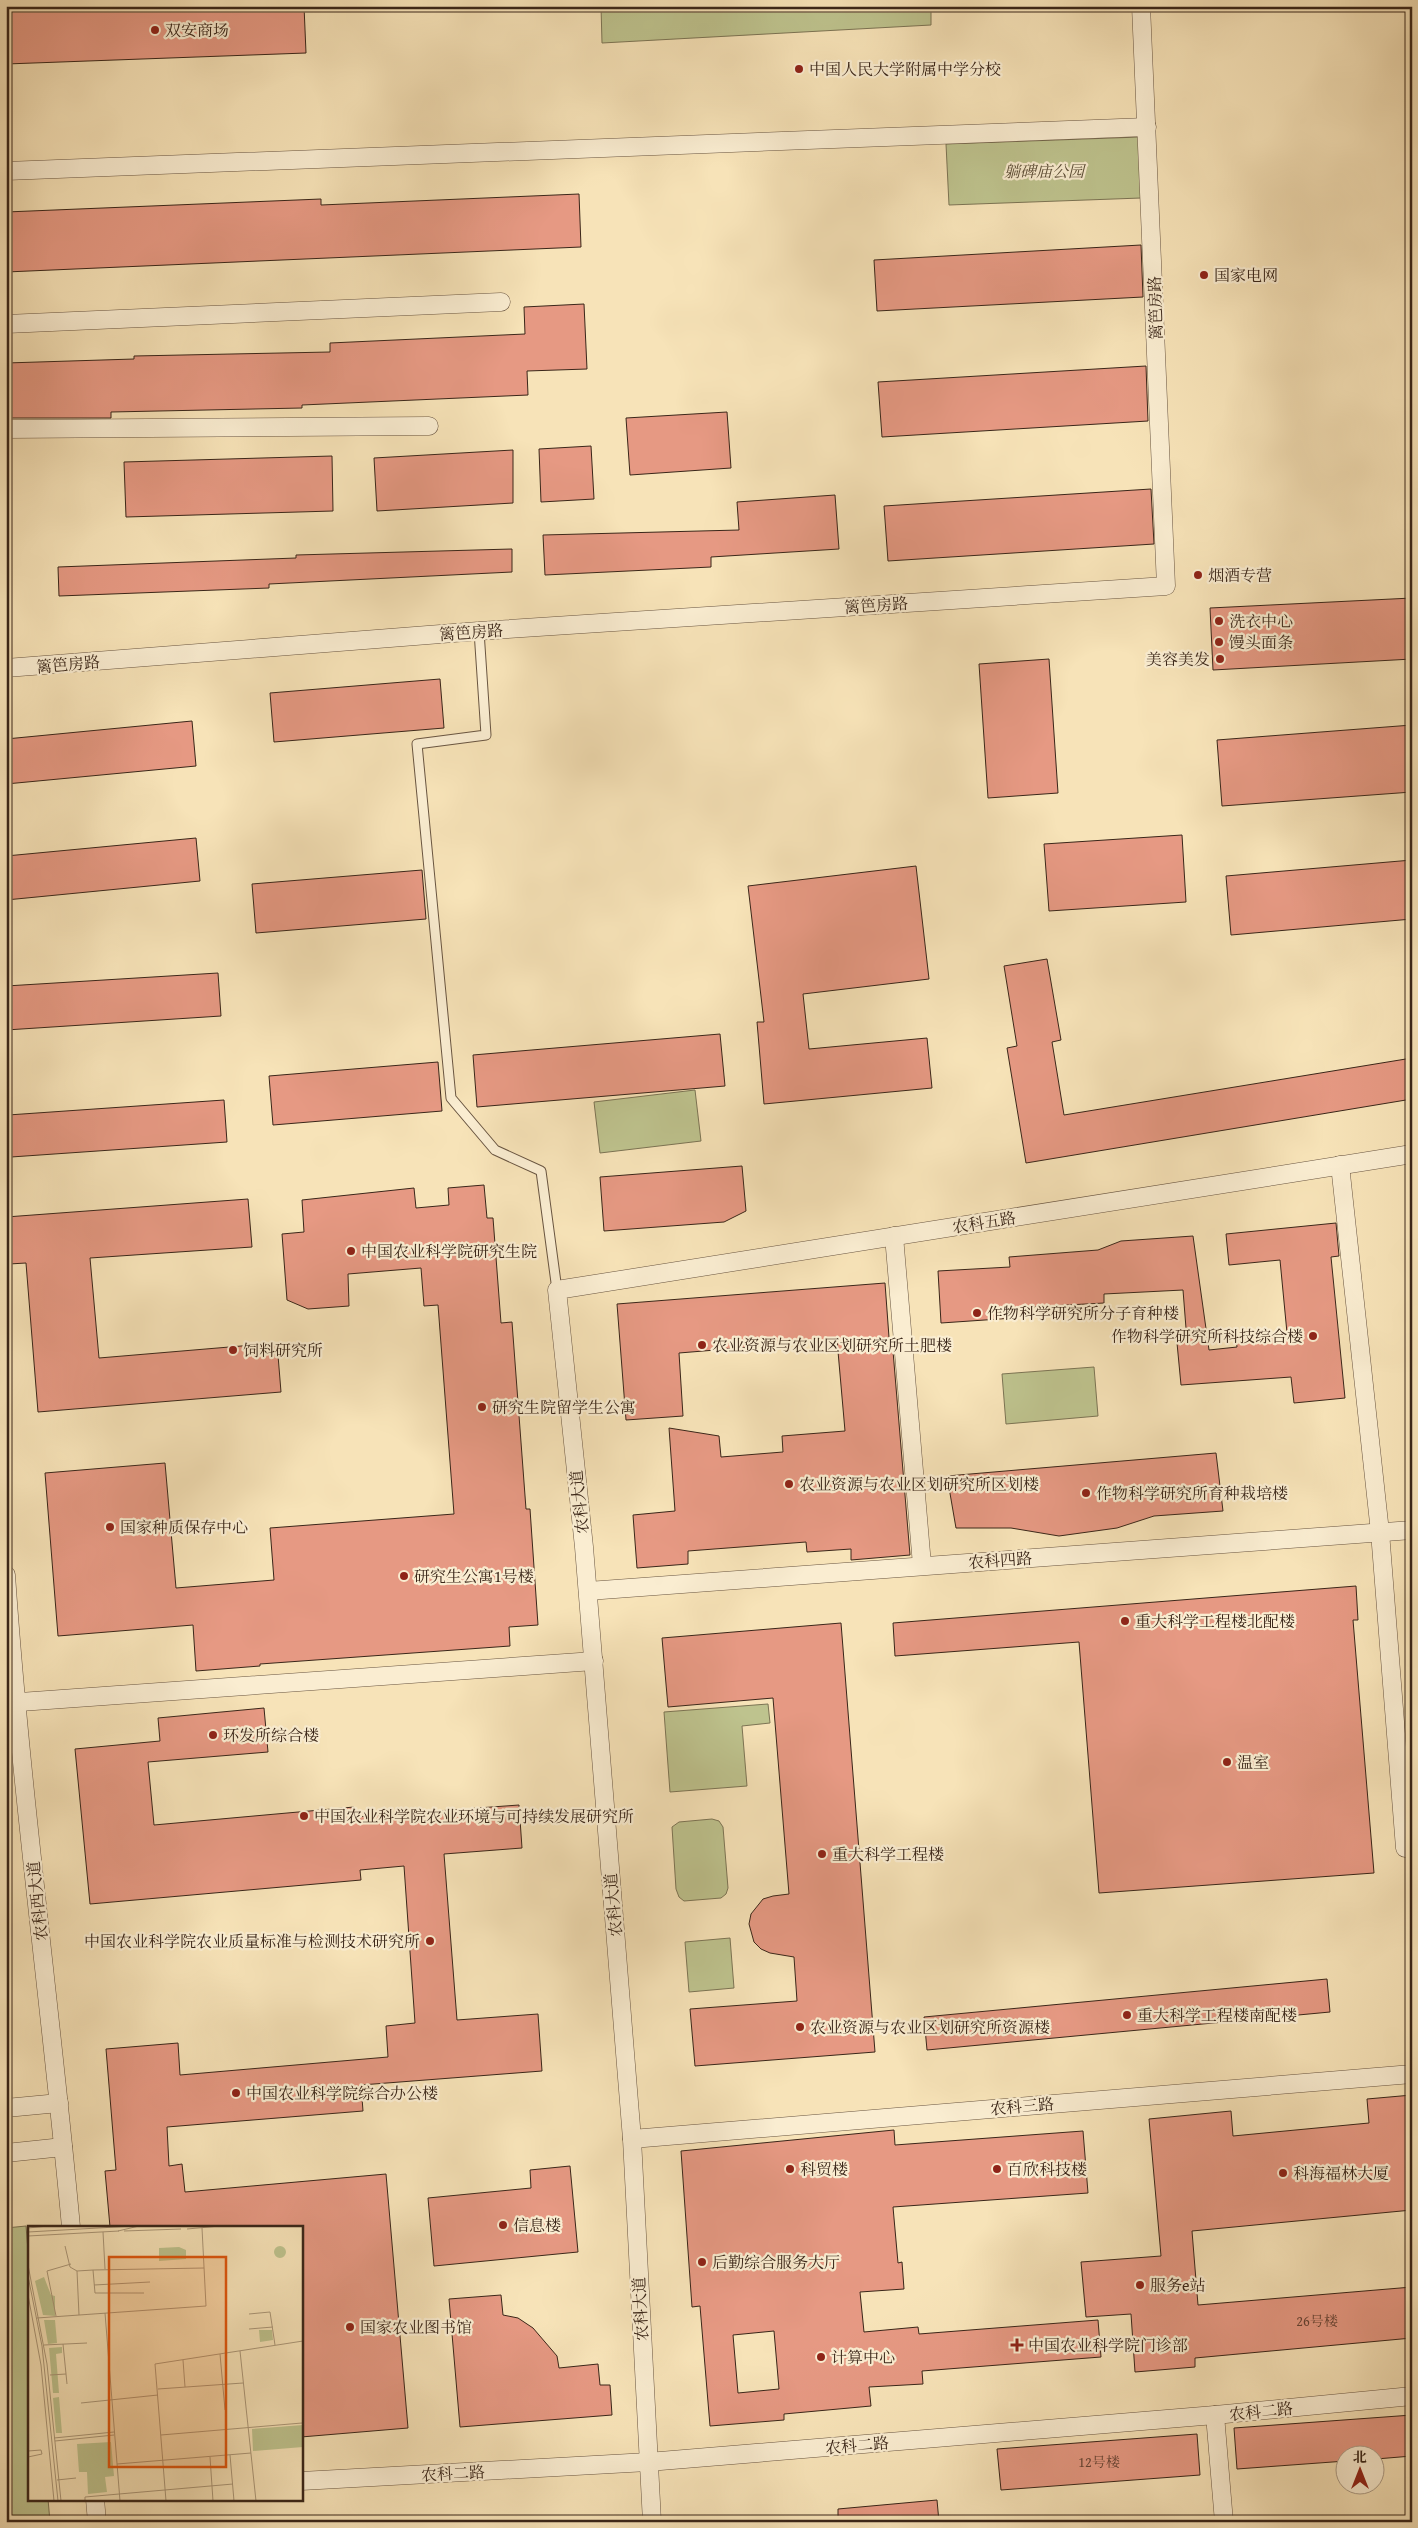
<svg xmlns="http://www.w3.org/2000/svg" width="1418" height="2528" font-family="'Gentium Book Plus','Noto Serif SC',serif">
<style>
.green{fill:#bec38e;stroke:#7c7454}
.building{fill:#e69983;stroke:#3a2619;fill-rule:evenodd}
.lines{fill:none;stroke-linecap:round;stroke-linejoin:round}
.lane-casing{stroke:#695541;stroke-width:11}
.street-casing{stroke:#695541;stroke-width:19}
.lane{stroke:#faedd1;stroke-width:9}
.street{stroke:#faedd1;stroke-width:18}
.poi-dot{fill:#8f2418;stroke:#faedd1;stroke-width:2}
.labels{text-anchor:middle;stroke-width:4.5;stroke-linejoin:round;paint-order:stroke}
.number-label{font-size:14px;fill:#654334}
.poi-label{font-size:16px;fill:#3a2619;stroke:#faedd1;text-anchor:start}
.park-label{font-size:16px;font-style:italic;fill:#5b4d36;stroke:#faedd1}
.street-label{font-size:16px;fill:#3a2619;stroke:#faedd1}
.inset-road{fill:none;stroke:#ab9778;stroke-width:1}
.view{fill:#df560d;fill-opacity:0.15;stroke:#df560d;stroke-width:2.5}
.inset-edge{fill:none;stroke:#3a2619;stroke-width:2.5}
</style>
<rect width="100%" height="100%" fill="#f7e3b8"/>
<filter id="stains"><feTurbulence type="fractalNoise" baseFrequency=".004" numOctaves="4"/><feColorMatrix values="0 0 0 0 .2 0 0 0 0 .09 0 0 0 0 .02 0 0 0 .5 -.17"/></filter>
<radialGradient id="worn" r=".72"><stop offset=".6" stop-color="#630" stop-opacity="0"/><stop offset="1" stop-color="#630" stop-opacity=".3"/></radialGradient>
<g class="green">
<path d="M601 6H931V25L602 43Z"/>
<path d="M1140 137 1141 198 949 205 946 144Z"/>
<path d="M695 1090 701 1141 600 1153 594 1102Z"/>
<path d="M1094 1367 1098 1416 1006 1424 1002 1374Z"/>
<path d="M768 1704 770 1723 742 1726 747 1786 670 1792 664 1712Z"/>
<path d="M712 1819 719 1821 723 1827 728 1888 726 1894 721 1898 684 1901 679 1897 676 1889 672 1827 679 1822Z"/>
<path d="M730 1938 734 1988 689 1992 685 1942Z"/>
<path d="M26 2226 29 2263V2499H48L50 2522H6V2228Z"/>
</g>
<g class="building">
<path d="M6 6H304L306 53 6 64Z"/>
<path d="M579 194 581 247 6 272V212L321 199V205Z"/>
<path d="M1141 245 1143 297 877 311 874 260Z"/>
<path d="M584 304 587 369 527 371 528 395 302 405V408L111 412V418H6V363L134 359V356L330 352V343L525 334 524 307Z"/>
<path d="M1146 366 1148 421 882 437 878 382Z"/>
<path d="M727 412 731 468 630 475 626 418Z"/>
<path d="M591 446 594 499 541 502 539 449Z"/>
<path d="M513 450V503L377 511 374 458Z"/>
<path d="M332 456 333 511 126 517 124 462Z"/>
<path d="M1151 489 1154 544 888 561 884 506Z"/>
<path d="M835 495 839 549 711 557V567L545 575 543 535 739 530 737 502Z"/>
<path d="M512 549V572L269 584V588L59 596 58 567 296 558V555Z"/>
<path d="M1412 598V659L1213 670 1210 608Z"/>
<path d="M1049 659 1058 793 988 798 979 664Z"/>
<path d="M440 679 444 728 274 742 270 693Z"/>
<path d="M192 721 196 766 6 784V739Z"/>
<path d="M1412 725V792L1222 806 1217 740Z"/>
<path d="M1182 835 1186 902 1049 911 1044 844Z"/>
<path d="M196 838 200 881 6 900V856Z"/>
<path d="M1412 860V919L1231 935 1226 876Z"/>
<path d="M916 866 929 979 803 994 809 1049 927 1038 932 1088 764 1104 757 1022H764L748 886Z"/>
<path d="M422 870 426 919 256 933 252 884Z"/>
<path d="M1047 959 1061 1040 1052 1042 1064 1115 1412 1058V1099L1026 1163 1007 1048 1017 1046 1004 966Z"/>
<path d="M218 973 221 1016 6 1030V986Z"/>
<path d="M720 1034 725 1086 477 1107 473 1055Z"/>
<path d="M438 1062 442 1111 273 1125 269 1076Z"/>
<path d="M224 1100 227 1142 11 1157 8 1115Z"/>
<path d="M742 1166 746 1211 724 1222 604 1231 600 1177Z"/>
<path d="M484 1185 487 1218H493L501 1323 512 1322 526 1509H530L538 1625 509 1627 510 1646 260 1664V1666L196 1671 193 1625 58 1636 45 1473 165 1463 176 1588 274 1580 270 1528 454 1514 438 1305 424 1306 421 1268 348 1274 349 1306 308 1309 287 1300 282 1234 304 1232 302 1200 414 1188 416 1208 449 1205 448 1188Z"/>
<path d="M248 1199 252 1247 90 1258 99 1358 277 1343 281 1392 38 1412 26 1263 9 1264 6 1217Z"/>
<path d="M1336 1223 1339 1256 1331 1257 1345 1398 1294 1403 1291 1377 1181 1385 1177 1343 1187 1341 1183 1290 1104 1294V1303L1013 1308 1014 1318 941 1323 938 1271 1010 1267 1009 1257 1098 1250 1121 1241 1193 1236 1209 1350 1237 1347 1236 1338 1287 1333 1280 1260 1229 1265 1226 1234Z"/>
<path d="M885 1283 890 1351H893L910 1555 851 1560V1549L807 1552 806 1542 688 1551V1564L637 1568 633 1515 675 1511 669 1428 719 1436 721 1457 783 1452 782 1436 845 1431 837 1340 679 1353 683 1416 626 1420 617 1304Z"/>
<path d="M1216 1453 1223 1511 1154 1516 1117 1528 1059 1536 1011 1528H956L947 1476Z"/>
<path d="M1356 1586 1358 1620H1353L1374 1873 1099 1893 1079 1642 895 1656 893 1623Z"/>
<path d="M841 1623 875 2052 695 2066 690 2009 797 2001 794 1957 770 1953 761 1949 754 1942 749 1924 751 1914 763 1899 773 1896 789 1894 773 1698 668 1707 662 1638Z"/>
<path d="M264 1708 268 1752 148 1762 154 1825 354 1807 355 1817 519 1805 522 1848 444 1854 457 2020 538 2014 542 2071 361 2085 363 2111 167 2127 169 2166 182 2164 185 2192 386 2174 408 2428 301 2437V2227H110L105 2171 116 2170 106 2049 178 2043 180 2075 388 2057 386 2026 415 2023 404 1866 360 1870 361 1880 90 1904 75 1749 160 1741 158 1718Z"/>
<path d="M1327 1979 1330 2012 927 2050 924 2017Z"/>
<path d="M1412 2095V2210L1192 2231 1198 2305 1412 2287V2338L1195 2358V2367L1135 2372 1131 2314 1086 2317 1081 2262 1161 2256 1149 2119 1231 2111 1233 2136 1369 2123 1367 2099Z"/>
<path d="M894 2130 895 2145 1083 2131 1088 2193 893 2207 898 2263 902 2262 904 2289 860 2292 864 2332 918 2327 919 2334 1098 2320 1101 2357 922 2371 923 2384 869 2387 871 2406 784 2414V2420L710 2426 700 2306 692 2307 681 2151ZM774 2331 779 2389 738 2393 733 2335Z"/>
<path d="M570 2166 578 2252 434 2266 428 2198 531 2188 530 2170Z"/>
<path d="M501 2295 503 2315 518 2318 533 2328 557 2356 559 2368 598 2364 600 2385H610L612 2415 460 2427 449 2299Z"/>
<path d="M1412 2415V2456L1376 2459V2456H1346V2461L1237 2469 1234 2428Z"/>
<path d="M1197 2434 1200 2475 1001 2490 997 2449Z"/>
<path d="M937 2500 939 2522H838V2509Z"/>
</g>
<g class="lines">
<g class="lane-casing">
<path id="lane" d="M479 631 486 735 417 744 451 1098 495 1150 541 1171 557 1290"/>
</g>
<g class="street-casing">
<g id="street">
<path d="M6 171 1147 127"/>
<path d="M6 324 501 302"/>
<path d="M6 429 429 426"/>
<path d="M6 668 479 631 1166 586 1141 6"/>
<path d="M1340 1165 1380 1532 1405 1848"/>
<path d="M894 1236 922 1565"/>
<path d="M6 1575C21 1793 51 2009 71 2227"/>
<path d="M588 1591 1412 1530"/>
<path d="M6 1703 594 1661"/>
<path d="M6 2108 59 2103"/>
<path d="M632 2139 1412 2074"/>
<path d="M6 2153 63 2147"/>
<path d="M1215 2415 1224 2522"/>
<path d="M301 2481 648 2462 1215 2415 1412 2396"/>
<path d="M95 2499 97 2522"/>
<path d="M652 2522 632 2139 584 1547 557 1290 1412 1154"/>
</g>
</g>
<use href="#lane" class="lane"/>
<use href="#street" class="street"/>
</g>
<g class="poi-dot">
<circle cx="155" cy="30" r="5"/>
<circle cx="799" cy="69" r="5"/>
<circle cx="1204" cy="275" r="5"/>
<circle cx="1198" cy="575" r="5"/>
<circle cx="1219" cy="621" r="5"/>
<circle cx="1219" cy="642" r="5"/>
<circle cx="1220" cy="659" r="5"/>
<circle cx="351" cy="1251" r="5"/>
<circle cx="977" cy="1313" r="5"/>
<circle cx="1313" cy="1336" r="5"/>
<circle cx="702" cy="1345" r="5"/>
<circle cx="233" cy="1350" r="5"/>
<circle cx="482" cy="1407" r="5"/>
<circle cx="789" cy="1484" r="5"/>
<circle cx="1086" cy="1493" r="5"/>
<circle cx="110" cy="1527" r="5"/>
<circle cx="404" cy="1576" r="5"/>
<circle cx="1125" cy="1621" r="5"/>
<circle cx="213" cy="1735" r="5"/>
<circle cx="1227" cy="1762" r="5"/>
<circle cx="304" cy="1816" r="5"/>
<circle cx="822" cy="1854" r="5"/>
<circle cx="430" cy="1941" r="5"/>
<circle cx="1127" cy="2015" r="5"/>
<circle cx="800" cy="2027" r="5"/>
<circle cx="236" cy="2093" r="5"/>
<circle cx="790" cy="2169" r="5"/>
<circle cx="997" cy="2169" r="5"/>
<circle cx="1283" cy="2173" r="5"/>
<circle cx="503" cy="2225" r="5"/>
<circle cx="702" cy="2262" r="5"/>
<circle cx="1140" cy="2285" r="5"/>
<circle cx="350" cy="2327" r="5"/>
<path d="M1014.5 2337.5h5v5h5v5h-5v5h-5v-5h-5v-5h5z"/>
<circle cx="821" cy="2357" r="5"/>
</g>
<g class="labels">
<g class="number-label">
<text x="1317" y="2326">26号楼</text>
<text x="1099" y="2467">12号楼</text>
</g>
<g class="poi-label">
<text x="165" y="36">双安商场</text>
<text x="809" y="75">中国人民大学附属中学分校</text>
<text x="1214" y="281">国家电网</text>
<text x="1208" y="581">烟酒专营</text>
<text x="1229" y="627">洗衣中心</text>
<text x="1229" y="648">馒头面条</text>
<text x="1210" y="665" text-anchor="end">美容美发</text>
<text x="361" y="1257">中国农业科学院研究生院</text>
<text x="987" y="1319">作物科学研究所分子育种楼</text>
<text x="1303" y="1342" text-anchor="end">作物科学研究所科技综合楼</text>
<text x="712" y="1351">农业资源与农业区划研究所土肥楼</text>
<text x="243" y="1356">饲料研究所</text>
<text x="492" y="1413">研究生院留学生公寓</text>
<text x="799" y="1490">农业资源与农业区划研究所区划楼</text>
<text x="1096" y="1499">作物科学研究所育种栽培楼</text>
<text x="120" y="1533">国家种质保存中心</text>
<text x="414" y="1582">研究生公寓1号楼</text>
<text x="1135" y="1627">重大科学工程楼北配楼</text>
<text x="223" y="1741">环发所综合楼</text>
<text x="1237" y="1768">温室</text>
<text x="314" y="1822">中国农业科学院农业环境与可持续发展研究所</text>
<text x="832" y="1860">重大科学工程楼</text>
<text x="420" y="1947" text-anchor="end">中国农业科学院农业质量标准与检测技术研究所</text>
<text x="1137" y="2021">重大科学工程楼南配楼</text>
<text x="810" y="2033">农业资源与农业区划研究所资源楼</text>
<text x="246" y="2099">中国农业科学院综合办公楼</text>
<text x="800" y="2175">科贸楼</text>
<text x="1007" y="2175">百欣科技楼</text>
<text x="1293" y="2179">科海福林大厦</text>
<text x="513" y="2231">信息楼</text>
<text x="712" y="2268">后勤综合服务大厅</text>
<text x="1150" y="2291">服务e站</text>
<text x="360" y="2333">国家农业图书馆</text>
<text x="1028" y="2351">中国农业科学院门诊部</text>
<text x="831" y="2363">计算中心</text>
</g>
<g class="park-label">
<text x="1044" y="177">躺碑庙公园</text>
</g>
<g class="street-label">
<text transform="translate(1155 308) rotate(-92)" y="6">篱笆房路</text>
<text transform="translate(876 605) rotate(-4)" y="6">篱笆房路</text>
<text transform="translate(471 632) rotate(-4)" y="6">篱笆房路</text>
<text transform="translate(68 664) rotate(-5)" y="6">篱笆房路</text>
<text transform="translate(984 1222) rotate(-9)" y="6">农科五路</text>
<text transform="translate(579 1502) rotate(-96)" y="6">农科大道</text>
<text transform="translate(1000 1560) rotate(-4)" y="6">农科四路</text>
<text transform="translate(37 1901) rotate(-96)" y="6">农科西大道</text>
<text transform="translate(613 1905) rotate(-95)" y="6">农科大道</text>
<text transform="translate(1022 2106) rotate(-5)" y="6">农科三路</text>
<text transform="translate(640 2309) rotate(-93)" y="6">农科大道</text>
<text transform="translate(1261 2411) rotate(-6)" y="6">农科二路</text>
<text transform="translate(857 2445) rotate(-5)" y="6">农科二路</text>
<text transform="translate(453 2473) rotate(-3)" y="6">农科二路</text>
</g>
</g>
<g transform="translate(28 2226)">
<rect width="275" height="275" fill="#f7e3b8"/>
<path d="M246 26a6 6 0 1 1 12 0a6 6 0 1 1-12 0ZM151 21 158 24V33L131 35V22ZM16 51 23 69 27 70V90L15 89 7 55ZM16 94H27L29 117 20 118ZM231 104H244L245 114 232 116ZM34 121V127L28 128 31 167H25L21 122ZM31 171 34 207H28L25 172ZM275 199V221L225 225 224 203ZM83 216 86 250 77 251 79 266 60 268 59 246H51L49 218Z" fill="#bec38e"/>
<path class="inset-road" d="M0 2 20 0M159 3 192 0M90 5 111 0M96 5 153 3M0 6 105 0M75 6 77 43M0 10 91 5M37 20 42 41 49 45 65 44 67 67H116M0 39 19 138 33 275M65 44 176 42M49 45 51 89M0 50 14 120 30 275M66 59 122 56M0 69 13 139 26 275M77 87 92 275M221 88 242 86 247 119M28 90 19 45 43 38M9 92 178 80 174 2M221 103 245 101M35 118 39 158M16 119 59 117M212 125 228 275M192 128 197 184M155 134 157 161M22 149 38 148M130 163 215 157M53 177 130 169M133 209 274 197M26 212 86 206M27 215 86 209M0 225 13 224 14 228 0 231M202 229 206 275M182 231 185 275M89 238 223 227M29 254 48 252M57 275V271L205 258M138 275 127 138 275 115"/>
<path class="view" d="M81 31H198V241H81Z"/>
<rect width="275" height="275" class="inset-edge"/>
</g>
<rect width="1418" height="2528" fill="none" stroke="#f7e3b8" stroke-width="25"/>
<rect x="8" y="8" width="1403" height="2513" fill="none" stroke="#3a2619" stroke-width="2.5"/>
<rect x="12" y="12" width="1393" height="2503" fill="none" stroke="#3a2619"/>
<g transform="translate(1360 2470)"><circle r="24" fill="#faedd1" stroke="#ad9d87"/>
<path d="M0-4L9 19L0 12L-9 19Z" fill="#8f2418"/>
<text y="-8" font-size="14" font-weight="bold" text-anchor="middle" fill="#3a2619">北</text>
</g>
<rect width="100%" height="100%" filter="url(#stains)"/>
<rect width="100%" height="100%" fill="url(#worn)"/>
</svg>
